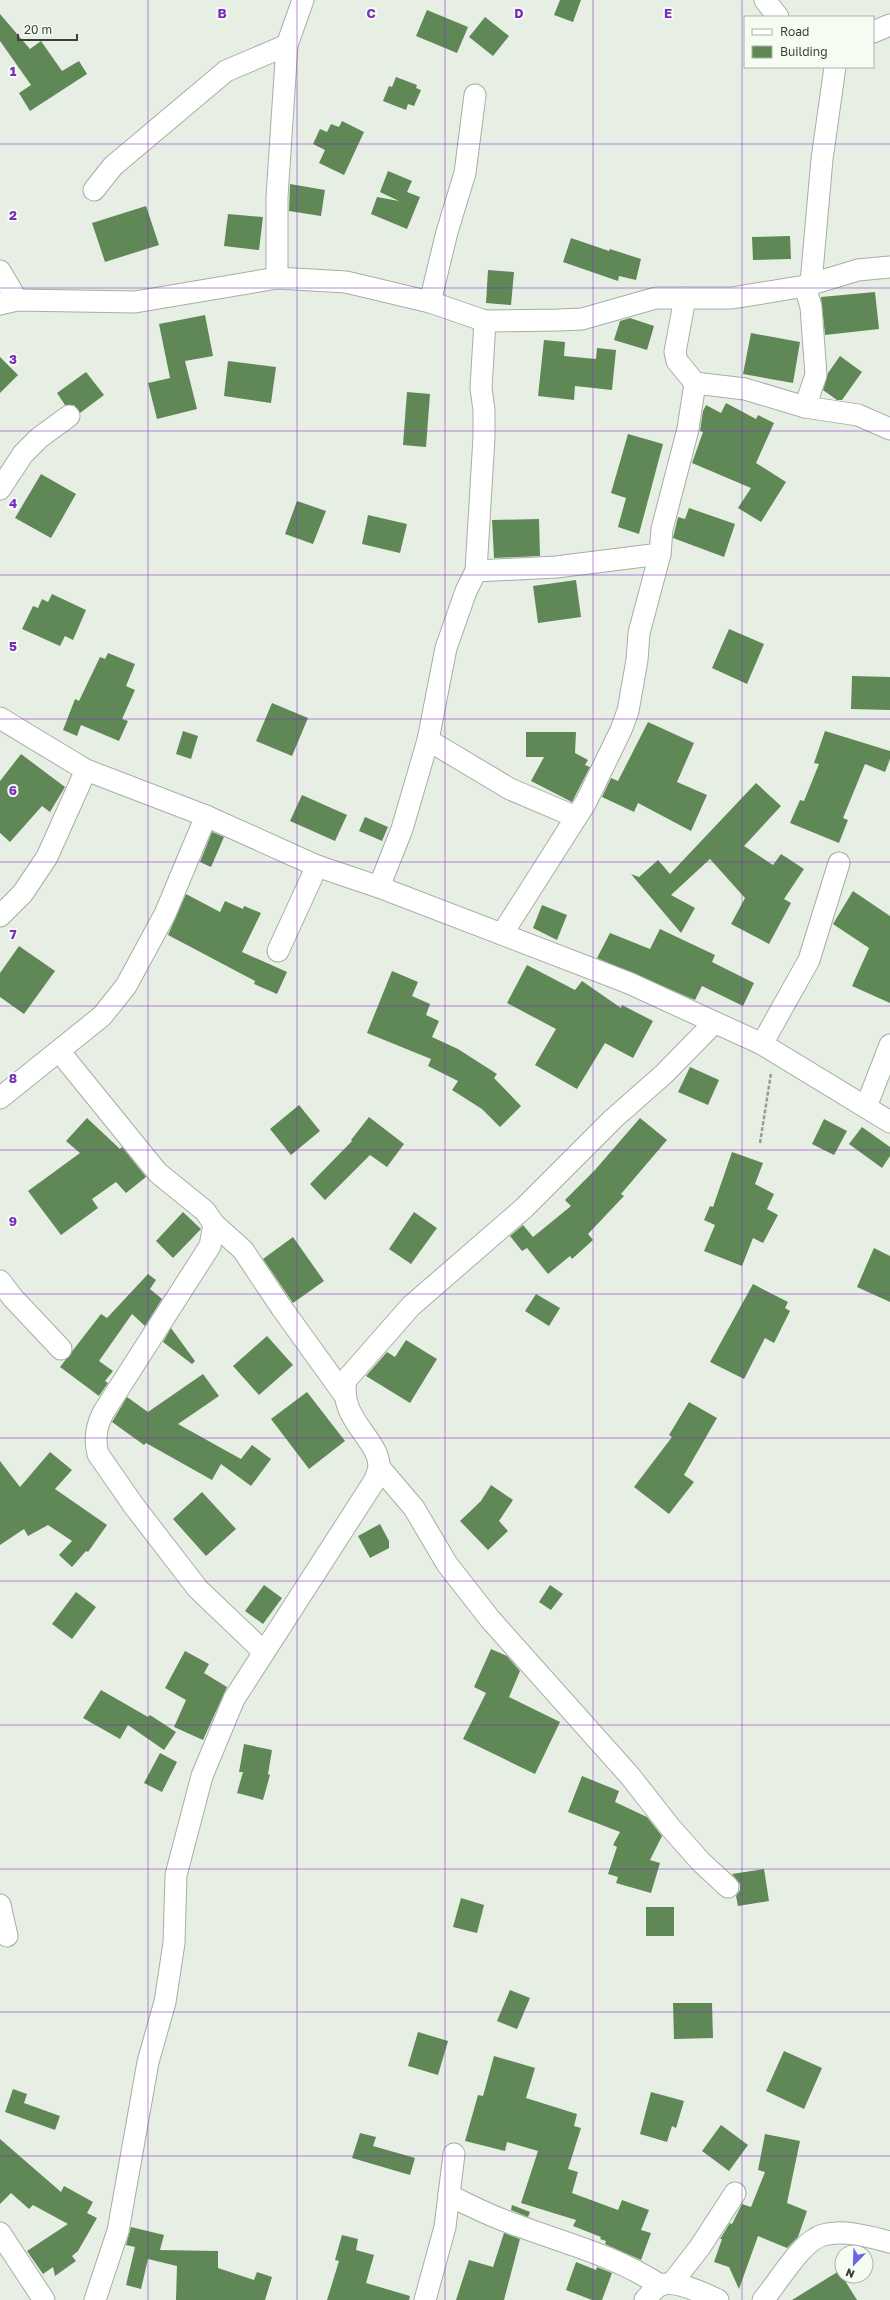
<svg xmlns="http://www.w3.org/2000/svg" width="890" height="2300" font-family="'Golos Text',sans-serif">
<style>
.building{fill:#5f8856}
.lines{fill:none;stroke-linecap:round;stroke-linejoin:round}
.minor-casing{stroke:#a6aea5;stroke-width:23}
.path{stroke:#979d96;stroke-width:2.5;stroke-dasharray:4 2;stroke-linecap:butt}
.minor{stroke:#fff;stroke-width:21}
.grid{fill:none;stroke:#7b2cbf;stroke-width:1;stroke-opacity:0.55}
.grid-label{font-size:13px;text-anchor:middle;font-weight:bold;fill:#7b2cbf;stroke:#f5fdf3;stroke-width:4;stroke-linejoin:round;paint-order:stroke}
</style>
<rect width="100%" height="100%" fill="#e7efe5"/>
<g class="building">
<path d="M560 0H581L573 22 554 15Z"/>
<path d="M427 10 468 27 457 53 416 36Z"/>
<path d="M0 14 30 49 41 41 62 71 79 61 87 74 30 111 19 93 31 85 0 41Z"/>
<path d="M485 17 509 36 493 56 469 37Z"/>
<path d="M396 77 417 85 416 88 421 90 414 106 408 104 406 110 383 101 389 86 392 87Z"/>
<path d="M342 121 364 132 344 175 319 163 325 150 313 144 320 129 327 132 331 124 339 127Z"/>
<path d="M388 171 412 181 407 192 420 197 407 229 371 214 377 197 399 201 380 192Z"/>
<path d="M290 184 325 190 321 216 289 211Z"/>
<path d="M146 206 159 245 105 262 92 223Z"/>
<path d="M228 214 263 217 259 250 224 246Z"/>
<path d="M790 236 791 259 753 260 752 237Z"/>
<path d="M571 238 609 251 610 249 641 259 636 280 619 276 618 281 563 262Z"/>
<path d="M488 270 514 272 511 305 486 303Z"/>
<path d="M875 292 879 329 825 335 821 297Z"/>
<path d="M205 315 213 356 185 361 197 409 157 419 148 383 170 378 159 324Z"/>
<path d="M630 318 654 326 647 350 614 340 620 321Z"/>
<path d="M751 333 800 342 793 383 743 374Z"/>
<path d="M544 340 565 342 564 356 596 359 597 348 616 350 612 390 575 386 574 400 538 396Z"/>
<path d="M840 356 862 372 842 400H837L823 390 828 373Z"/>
<path d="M0 357 18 375 0 393Z"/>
<path d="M228 361 276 367 271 403 224 396Z"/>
<path d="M86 372 104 395 80 413 74 405H65L57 393Z"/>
<path d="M407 392 430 394 426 447 403 445Z"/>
<path d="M726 403 756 419 758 415 774 423 756 463 786 482 761 522 738 508 751 488 692 463 703 432 700 431 703 411 706 405 721 413Z"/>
<path d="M628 434 663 444 639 534 618 527 626 498 611 493Z"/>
<path d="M41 474 76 494 51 538 15 518Z"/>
<path d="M297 501 326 511 313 544 285 534Z"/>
<path d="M689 508 735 524 724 557 673 538 678 517 685 519Z"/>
<path d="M368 515 407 524 400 553 362 544Z"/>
<path d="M539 519 540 556 494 558 492 520Z"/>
<path d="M576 580 581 617 538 623 533 586Z"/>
<path d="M52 594 86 610 73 640 65 636 60 646 22 629 33 606 38 608 42 599 48 602Z"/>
<path d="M729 629 764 644 747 684 712 668Z"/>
<path d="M108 653 135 664 126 686 135 690 122 719 128 721 119 741 81 725 77 736 63 730 75 699 79 701 100 657 105 659Z"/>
<path d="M852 676 890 677V710L851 709Z"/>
<path d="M272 703 308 718 292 756 256 741Z"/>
<path d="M648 722 694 743 677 782 707 795 691 831 638 803 634 812 602 797 611 778 618 781Z"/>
<path d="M183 731 198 736 191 759 176 754Z"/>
<path d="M825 731 890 751V759L885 772 865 764 843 818 848 820 839 843 790 823 800 800 804 801 819 764 814 763Z"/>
<path d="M526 732H576L575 753 588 760 585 765 590 767 572 802 531 781 544 757H526Z"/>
<path d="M21 754 65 787 50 812 42 806 10 842 0 833V781Z"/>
<path d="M756 783 781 806 744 846 773 865 781 854 804 869 784 899 791 903 769 944 731 924 745 898 710 859 671 895 695 908 681 933 631 874 639 877 658 860 670 874Z"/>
<path d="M302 795 347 815 335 841 290 821Z"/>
<path d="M365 817 388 827 382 841 359 831Z"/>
<path d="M212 832 224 837 211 867 200 862Z"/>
<path d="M853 891 890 916V1003L852 986 869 948 833 924Z"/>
<path d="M186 894 220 912 225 901 243 909 244 906 261 913 242 952 287 972 277 994 254 984 255 981 168 935Z"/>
<path d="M542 905 567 915 557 940 533 928Z"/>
<path d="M660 929 715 955 712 962 754 983 743 1006 702 986 695 1000 597 958 610 933 650 949Z"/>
<path d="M19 946 55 971 24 1014 0 997V973Z"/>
<path d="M527 965 575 990 582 981 621 1008 622 1005 653 1021 633 1058 605 1043 577 1089 535 1065 556 1029 507 1003Z"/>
<path d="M392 971 418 982 412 996 430 1004 426 1015 439 1021 432 1037 458 1049 497 1074 494 1078 521 1106 500 1127 482 1109 452 1090 458 1081 428 1066 431 1059 367 1033Z"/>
<path d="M690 1067 719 1080 708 1105 678 1092Z"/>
<path d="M299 1105 320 1131 291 1155 270 1129Z"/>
<path d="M369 1117 404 1144 387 1167 370 1155 325 1200 310 1184 352 1141 351 1140Z"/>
<path d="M87 1118 120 1149 122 1147 146 1177 126 1193 116 1182 92 1199 98 1208 61 1235 28 1191 80 1153 66 1141Z"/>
<path d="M640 1118 667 1140 621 1194 624 1196 588 1234 593 1240 572 1259 570 1256 548 1274 527 1248 522 1251 510 1236 523 1225 533 1237 571 1206 565 1200 595 1170Z"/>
<path d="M824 1119 847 1131 834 1155 812 1144Z"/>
<path d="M862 1127 890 1147V1156L882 1168 849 1144Z"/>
<path d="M732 1152 763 1163 755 1184 774 1194 767 1209 778 1215 763 1243 753 1238 742 1266 704 1251 715 1225 704 1220 710 1206 713 1207Z"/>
<path d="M183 1212 201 1229 173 1258 156 1241Z"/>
<path d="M414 1212 437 1228 411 1264 389 1249Z"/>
<path d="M293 1237 324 1281 293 1303 263 1259Z"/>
<path d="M874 1248 890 1256V1302L857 1287Z"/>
<path d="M148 1274 156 1280 150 1289 162 1299 145 1326 132 1314 99 1361 113 1371 105 1381 108 1383 99 1396 60 1367 101 1314 107 1318Z"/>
<path d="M753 1284 788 1302 785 1308 790 1311 774 1343 765 1338 744 1379 710 1362Z"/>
<path d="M536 1294 560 1308 549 1326 525 1311Z"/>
<path d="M171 1328 195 1361 192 1364 163 1342Z"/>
<path d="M267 1336 293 1365 259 1395 233 1366Z"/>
<path d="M406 1340 437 1359 410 1403 366 1376 387 1352 395 1357Z"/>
<path d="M203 1374 219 1396 178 1424 241 1459 252 1445 271 1459 251 1486 221 1464 212 1480 146 1443 144 1445 112 1422 127 1397 148 1412Z"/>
<path d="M307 1392 345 1441 309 1469 271 1419Z"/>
<path d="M689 1402 717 1418 684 1475 694 1482 669 1514 634 1487 672 1437 669 1435Z"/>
<path d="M50 1452 72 1470 55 1489 107 1525 88 1552 86 1551 72 1567 59 1555 72 1541 48 1525 28 1536 24 1529 0 1545V1461L20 1487Z"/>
<path d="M491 1485 513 1500 499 1521 508 1531 488 1550 460 1521 481 1501Z"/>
<path d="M202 1492 236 1529 206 1556 173 1519Z"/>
<path d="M380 1524 389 1541V1548L370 1558 358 1536Z"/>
<path d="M264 1585 282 1598 263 1624 245 1611Z"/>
<path d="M550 1585 563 1594 551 1610 539 1602Z"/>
<path d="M76 1592 96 1607 72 1639 52 1624Z"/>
<path d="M491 1649 507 1656 520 1671 509 1697 560 1722 535 1774 463 1739 486 1693 474 1687Z"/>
<path d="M185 1651 209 1664 204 1673 227 1687 203 1740 174 1727 186 1700 165 1688Z"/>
<path d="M101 1690 148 1717 150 1715 176 1732 164 1750 128 1725 120 1739 83 1718Z"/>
<path d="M244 1744 272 1750 268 1774 270 1775 263 1800 237 1793 243 1772H239Z"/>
<path d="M160 1753 177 1762 162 1792 144 1783Z"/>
<path d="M582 1776 619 1791 615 1802 647 1817 662 1836 650 1860 660 1863 651 1893 616 1883 618 1877 608 1874 617 1847 613 1845 620 1832 568 1812Z"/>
<path d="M764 1869 769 1901 738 1906 736 1896 740 1890V1884L732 1874Z"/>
<path d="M461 1898 484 1905 477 1933 453 1927Z"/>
<rect x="646" y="1907" width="28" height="29"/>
<path d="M510 1990 530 1998 517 2029 497 2021Z"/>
<path d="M673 2003H712L713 2038 674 2039Z"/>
<path d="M418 2032 448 2041 438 2075 408 2066Z"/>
<path d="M784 2051 822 2068 804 2109 766 2091Z"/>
<path d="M494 2056 535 2068 526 2098 577 2114 574 2126 581 2128 568 2169 578 2172 572 2193 618 2210 622 2200 649 2210 641 2230 651 2233 641 2260 605 2244 606 2241 600 2239 601 2237 573 2226 576 2220 521 2203 538 2151 507 2142 505 2151 465 2141 478 2095 483 2096Z"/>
<path d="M13 2089 27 2094 24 2103 60 2116 55 2130 5 2112Z"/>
<path d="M651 2092 684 2101 676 2128 672 2126 667 2142 640 2134Z"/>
<path d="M721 2125 748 2145 729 2171 702 2151Z"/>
<path d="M360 2133 376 2137 373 2146 415 2158 410 2175 352 2158Z"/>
<path d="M765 2134 800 2141 787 2203 807 2211 798 2237 787 2248 758 2236 739 2289 729 2267 714 2262 722 2239H720L730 2223 732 2224 742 2204 751 2207 765 2172 758 2170Z"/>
<path d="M0 2139 61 2192 64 2186 93 2202 87 2213 97 2218 78 2251 72 2256 76 2261 55 2276 53 2267 43 2274 27 2251 68 2224 33 2205 29 2209 11 2193 0 2204Z"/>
<path d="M512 2205 530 2212 528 2217 511 2210Z"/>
<path d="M131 2227 164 2235 160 2250 218 2251V2268L254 2280 257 2272 272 2277 265 2300H176L177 2266 148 2259 141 2289 126 2285 135 2247 126 2245Z"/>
<path d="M504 2233 520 2239 504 2300H456L469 2260 493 2267Z"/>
<path d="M342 2235 358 2239 356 2250 374 2255 366 2283 410 2296 409 2300H327L339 2261 335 2260Z"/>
<path d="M576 2262 596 2270 597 2267 612 2273 602 2300H592L566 2290Z"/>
<path d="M839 2271 857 2300H792Z"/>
</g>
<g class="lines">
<g class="minor-casing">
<g id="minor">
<path d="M765 0 778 17"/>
<path d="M873 32 890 25"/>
<path d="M94 190 113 166 226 71 287 45"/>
<path d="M0 271 17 300"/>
<path d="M277 278V197L287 45 303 0"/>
<path d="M811 283 822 159 835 67"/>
<path d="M430 302 447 232 465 173 475 95"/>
<path d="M0 304 17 300 135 302 277 278 346 282 430 302 485 321 558 320 582 319 656 298H732L805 286 858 270 890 267"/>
<path d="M695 383 745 389 805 407 858 415 890 429"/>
<path d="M805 407 816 375 811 307 805 286"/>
<path d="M0 489 23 454 39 438 69 416"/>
<path d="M476 571 556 567 660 554"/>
<path d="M0 718 86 770 206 816 317 866 379 887 629 983 762 1044 890 1122"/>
<path d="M428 740 510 789 576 817"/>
<path d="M379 887 402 829 428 740 446 648 466 591 476 571 484 437V410L481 388 485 321"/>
<path d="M0 916 23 893 47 857 86 770"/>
<path d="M502 934 586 802 621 730 628 711 637 660 639 633 660 554 662 529 688 429 695 383 677 361 675 352 685 298"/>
<path d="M278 951 317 866"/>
<path d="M762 1044 809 960 839 863"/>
<path d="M59 1051 158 1173 205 1211 214 1224 243 1250 281 1307 343 1393"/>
<path d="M0 1098 102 1016 126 986 165 914 206 816"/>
<path d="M866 1107 890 1045"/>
<path d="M214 1224 210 1246 103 1413C96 1427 94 1439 98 1454L134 1506 198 1589 264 1652"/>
<path d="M0 1281 13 1298 61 1349"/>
<path d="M379 1467 414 1508 447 1564 490 1619 630 1776 670 1827 701 1862 728 1887"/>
<path d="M0 1905 7 1936"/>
<path d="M449 2195C472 2207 495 2218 519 2226 570 2245 613 2255 660 2285"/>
<path d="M0 2233 44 2300"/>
<path d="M672 2283 700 2247 735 2193"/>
<path d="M95 2300 118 2231 148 2062 165 2002 174 1943 176 1875 202 1776 234 1699 375 1480C376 1476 378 1472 379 1468 381 1440 338 1420 346 1380L411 1306 524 1208 613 1119 664 1074 714 1023"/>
<path d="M425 2300 445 2227 454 2154"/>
<path d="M645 2300C649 2296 655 2287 661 2285 675 2279 705 2294 718 2300"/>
<path d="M763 2300C778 2283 801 2241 823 2235 844 2229 870 2237 890 2242"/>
</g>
</g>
<path class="path" d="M760 1143 771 1073"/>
<use href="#minor" class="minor"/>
</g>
<path class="grid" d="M148 0V2300M297 0V2300M445 0V2300M593 0V2300M742 0V2300M0 144H890M0 288H890M0 431H890M0 575H890M0 719H890M0 862H890M0 1006H890M0 1150H890M0 1294H890M0 1438H890M0 1581H890M0 1725H890M0 1869H890M0 2012H890M0 2156H890"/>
<g class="grid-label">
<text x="222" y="18">B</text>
<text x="371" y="18">C</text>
<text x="519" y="18">D</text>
<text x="668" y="18">E</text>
<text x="13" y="76">1</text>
<text x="13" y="220">2</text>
<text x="13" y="364">3</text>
<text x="13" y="508">4</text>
<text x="13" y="651">5</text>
<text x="13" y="795">6</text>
<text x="13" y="939">7</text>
<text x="13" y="1083">8</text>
<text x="13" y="1226">9</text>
</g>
<rect x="744" y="16" width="130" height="52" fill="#f5fdf3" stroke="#abb1a9"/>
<rect x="752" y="29" width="20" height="6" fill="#ffffff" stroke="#abb1a9"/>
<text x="780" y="36" font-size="12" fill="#3b3e3a">Road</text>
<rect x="752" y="46" width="20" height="12" fill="#5f8856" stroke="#abb1a9"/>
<text x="780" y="56" font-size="12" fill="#3b3e3a">Building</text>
<g transform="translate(854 2264) rotate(203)"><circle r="19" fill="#f5fdf3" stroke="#abb1a9"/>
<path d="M0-3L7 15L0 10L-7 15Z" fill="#6c67e1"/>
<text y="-6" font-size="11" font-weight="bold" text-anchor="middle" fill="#3b3e3a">N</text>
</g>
<path d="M18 34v6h59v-6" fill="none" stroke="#3b3e3a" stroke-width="2"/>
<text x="24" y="34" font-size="12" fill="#3b3e3a" stroke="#f5fdf3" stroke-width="3" paint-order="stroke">20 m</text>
</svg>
